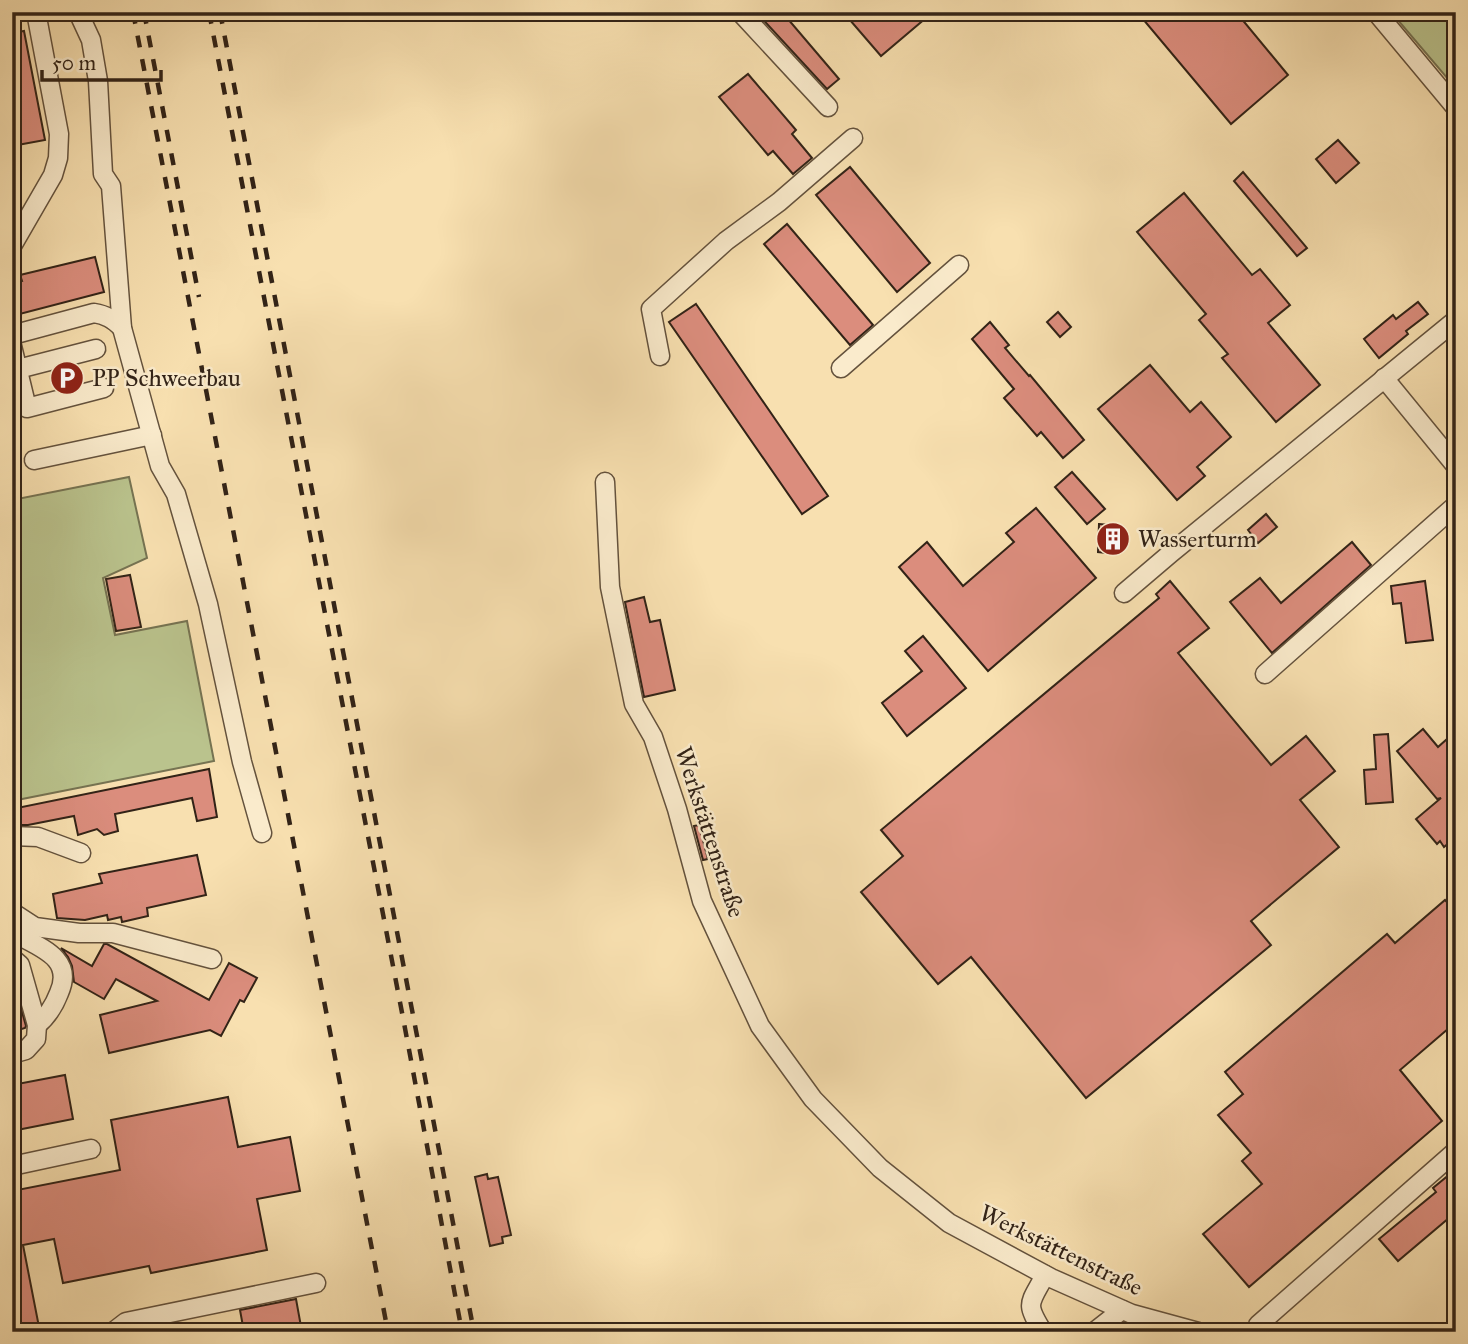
<svg xmlns="http://www.w3.org/2000/svg" width="1468" height="1344" font-family="'IM FELL Great Primer',serif">
<style>
.green{fill:#bac38d;stroke:#767352;stroke-width:2}
.building{fill:#db8d7d;stroke:#322317;stroke-width:2}
.lines{fill:none;stroke-linecap:round;stroke-linejoin:round}
.minor-casing{stroke:#64523d;stroke-width:21}
.minor{stroke:#faebcc;stroke-width:18}
.rail{stroke:#322317;stroke-width:4.5;stroke-dasharray:12 12;stroke-linecap:butt}
.labels{text-anchor:middle;stroke-width:5;stroke-linejoin:round;paint-order:stroke}
.poi-label{font-size:24px;fill:#322317;stroke:#faebcc;text-anchor:start}
.street-label{font-size:24px;fill:#322317;stroke:#faebcc}
</style>
<rect width="100%" height="100%" fill="#f8e0b0"/>
<filter id="stains"><feTurbulence type="fractalNoise" baseFrequency=".00286" numOctaves="4"/><feColorMatrix values="0 0 0 0 .2 0 0 0 0 .09 0 0 0 0 .02 0 0 0 .5 -.17"/></filter>
<radialGradient id="worn" r=".72"><stop offset=".6" stop-color="#630" stop-opacity="0"/><stop offset="1" stop-color="#630" stop-opacity=".3"/></radialGradient>
<g class="green">
<path d="M1391 12H1456V86L1453 85Z"/>
<path d="M129 477 147 558 103 578 115 635 187 621 214 761 12 801V500Z"/>
</g>
<g class="building">
<path d="M756 12H782L839 79 827 89Z"/>
<path d="M843 12H933L881 56Z"/>
<path d="M1137 12H1236L1288 75 1231 124Z"/>
<path d="M24 31 45 140 12 146V33Z"/>
<path d="M748 74 796 130 792 134 812 158 793 174 773 151 768 155 719 97Z"/>
<path d="M1338 140 1359 163 1336 183 1316 159Z"/>
<path d="M850 167 930 263 897 292 816 195Z"/>
<path d="M1243 172 1307 248 1297 256 1234 181Z"/>
<path d="M1184 193 1252 275 1260 269 1290 305 1268 323 1320 385 1276 422 1222 358 1228 354 1199 320 1206 314 1137 232Z"/>
<path d="M787 224 873 325 850 345 764 244Z"/>
<path d="M95 257 104 292 12 316V288L16 287 15 282 22 281 20 275Z"/>
<path d="M1418 302 1428 314 1406 331 1408 334 1379 358 1364 339 1393 315 1396 319Z"/>
<path d="M696 304 828 496 802 514 669 322Z"/>
<path d="M1058 312 1071 327 1060 337 1047 322Z"/>
<path d="M990 322 1009 345 1005 348 1029 376 1030 375 1084 440 1063 458 1041 432 1037 436 1004 398 1014 389 972 339Z"/>
<path d="M1150 365 1190 412 1201 402 1231 437 1197 467 1205 476 1177 500 1098 409Z"/>
<path d="M1072 472 1105 509 1087 524 1055 487Z"/>
<path d="M1036 508 1096 578 988 671 899 567 927 542 963 586 1014 542 1006 533Z"/>
<path d="M1266 514 1277 527 1258 543 1248 530Z"/>
<path d="M1099 524 1120 526 1127 535 1126 546 1117 554 1098 552Z"/>
<path d="M1352 542 1371 565 1272 653 1230 602 1260 578 1281 603Z"/>
<path d="M130 575 141 627 116 631 106 579Z"/>
<path d="M1170 581 1209 628 1178 653 1271 765 1306 736 1335 771 1300 800 1339 847 1251 921 1271 945 1086 1098 971 957 938 984 861 892 903 856 881 830 1159 598 1156 594Z"/>
<path d="M1425 581 1433 640 1406 643 1401 603 1393 604 1391 586Z"/>
<path d="M644 597 650 622 660 620 675 690 644 697 625 602Z"/>
<path d="M923 636 966 688 907 736 882 703 922 671 905 651Z"/>
<path d="M1423 729 1438 747 1456 731V837L1444 847 1440 841 1437 844 1416 819 1441 798 1437 799 1397 751Z"/>
<path d="M1388 734 1393 802 1366 804 1364 770 1376 769 1374 735Z"/>
<path d="M209 769 217 817 197 821 192 798 115 814 118 831 104 835 97 829 78 835 74 816 28 825H12V809Z"/>
<path d="M699 825 708 859 703 860 694 826Z"/>
<path d="M197 855 206 895 147 908 148 916 122 922 121 917 108 920 107 915 85 920 57 918 53 894 102 883 99 874Z"/>
<path d="M1445 900 1456 912V998L1449 1004 1456 1011V1022L1400 1070 1442 1121 1249 1287 1203 1234 1262 1184 1242 1161 1251 1153 1218 1115 1243 1094 1225 1072 1387 934 1395 943Z"/>
<path d="M104 944H107L209 1000 229 963 257 978 244 1002 240 1000 221 1036 210 1030 109 1053 100 1015 157 1001 116 979 104 999 74 982 72 966 68 957 61 948 92 966Z"/>
<path d="M15 987 26 1026 25 1028 12 1032V988Z"/>
<path d="M65 1075 73 1119 12 1131V1085Z"/>
<path d="M228 1097 238 1147 290 1137 300 1191 257 1199 267 1250 151 1273 149 1266 63 1283 54 1239 23 1245 40 1332H12V1191L120 1170 111 1120Z"/>
<path d="M1456 1169V1212L1398 1261 1379 1239 1436 1192 1433 1188Z"/>
<path d="M487 1174 488 1179 498 1177 511 1235 502 1237 503 1243 490 1246 475 1177Z"/>
<path d="M296 1299 302 1332H244L240 1310Z"/>
</g>
<g class="lines">
<g class="minor-casing">
<g id="minor">
<path d="M78 12 91 40 98 81 103 174 111 186 122 328 160 466 176 494 208 604 242 762 262 833"/>
<path d="M740 12 828 107"/>
<path d="M1376 12 1456 108"/>
<path d="M12 246 53 175 58 158 59 134 36 12"/>
<path d="M12 335 94 313C106 315 113 319 122 328"/>
<path d="M12 346 27 408 104 388"/>
<path d="M660 356 651 309 726 241 779 202 853 138"/>
<path d="M841 368 959 265"/>
<path d="M18 369 96 349"/>
<path d="M1384 378 1456 466"/>
<path d="M34 460 152 435"/>
<path d="M605 482 610 587 634 704 653 737 677 809 702 901 760 1026 813 1099 880 1168 949 1223 1051 1278 1132 1314 1198 1332"/>
<path d="M1124 593 1171 553 1456 320"/>
<path d="M1265 674 1456 505"/>
<path d="M12 836 38 837 81 853"/>
<path d="M12 912 35 927 79 933H113L212 959"/>
<path d="M12 932C38 947 75 957 59 993 54 1006 48 1016 37 1025"/>
<path d="M12 958 20 965 37 1025 36 1039 26 1050 12 1054"/>
<path d="M12 1166 91 1149"/>
<path d="M1258 1325 1456 1151"/>
<path d="M113 1332 126 1322 316 1283"/>
<path d="M1043 1332C1024 1302 1030 1304 1045 1275"/>
<path d="M1094 1332 1122 1310"/>
</g>
</g>
<use href="#minor" class="minor"/>
<g class="rail">
<path d="M133 12 388 1332"/>
<path d="M144 12 199 297"/>
<path d="M209 12 404 1023 462 1332"/>
<path d="M220 12 474 1332"/>
</g>
</g>
<defs>
<g id="parking-disc" transform="scale(1.75)"><circle r="9.5" fill="#8f2418" stroke="#faebcc"/><path d="M-3.5-5.5H1a3.5 3.5 0 0 1 0 7H-1V5.5H-3.5ZM-1-3.4V-.6H.8a1.4 1.4 0 0 0 0-2.8Z" fill="#fff"/></g>
<g id="building-disc" transform="scale(1.75)"><circle r="9.5" fill="#8f2418" stroke="#faebcc"/><path d="M-4-6H4V6H1V3H-1V6H-4ZM-2.5-4.3h1.7v1.8h-1.7ZM.8-4.3h1.7v1.8H.8ZM-2.5-1h1.7V.8h-1.7ZM.8-1h1.7V.8H.8Z" fill="#fff"/></g>
</defs>
<g fill-rule="evenodd">
<use href="#parking-disc" x="67" y="378"/>
<use href="#building-disc" x="1113" y="539"/>
</g>
<g class="labels">
<g class="poi-label">
<text x="92" y="386">PP Schweerbau</text>
<text x="1138" y="547">Wasserturm</text>
</g>
<g class="street-label">
<text transform="translate(710 832) rotate(72)" y="8">Werkstättenstraße</text>
<text transform="translate(1061 1250) rotate(26)" y="8">Werkstättenstraße</text>
</g>
</g>
<rect width="1468" height="1344" fill="none" stroke="#f8e0b0" stroke-width="42"/>
<rect x="14" y="14" width="1440" height="1316" fill="none" stroke="#322317" stroke-width="3.5"/>
<rect x="21" y="21" width="1426" height="1302" fill="none" stroke="#322317" stroke-width="2"/>
<path d="M42 70v10h119v-10" fill="none" stroke="#322317" stroke-width="3.5"/>
<text x="52" y="70" font-size="21" fill="#322317" stroke="#faebcc" stroke-width="5" paint-order="stroke">50 m</text>
<rect width="100%" height="100%" filter="url(#stains)"/>
<rect width="100%" height="100%" fill="url(#worn)"/>
</svg>
